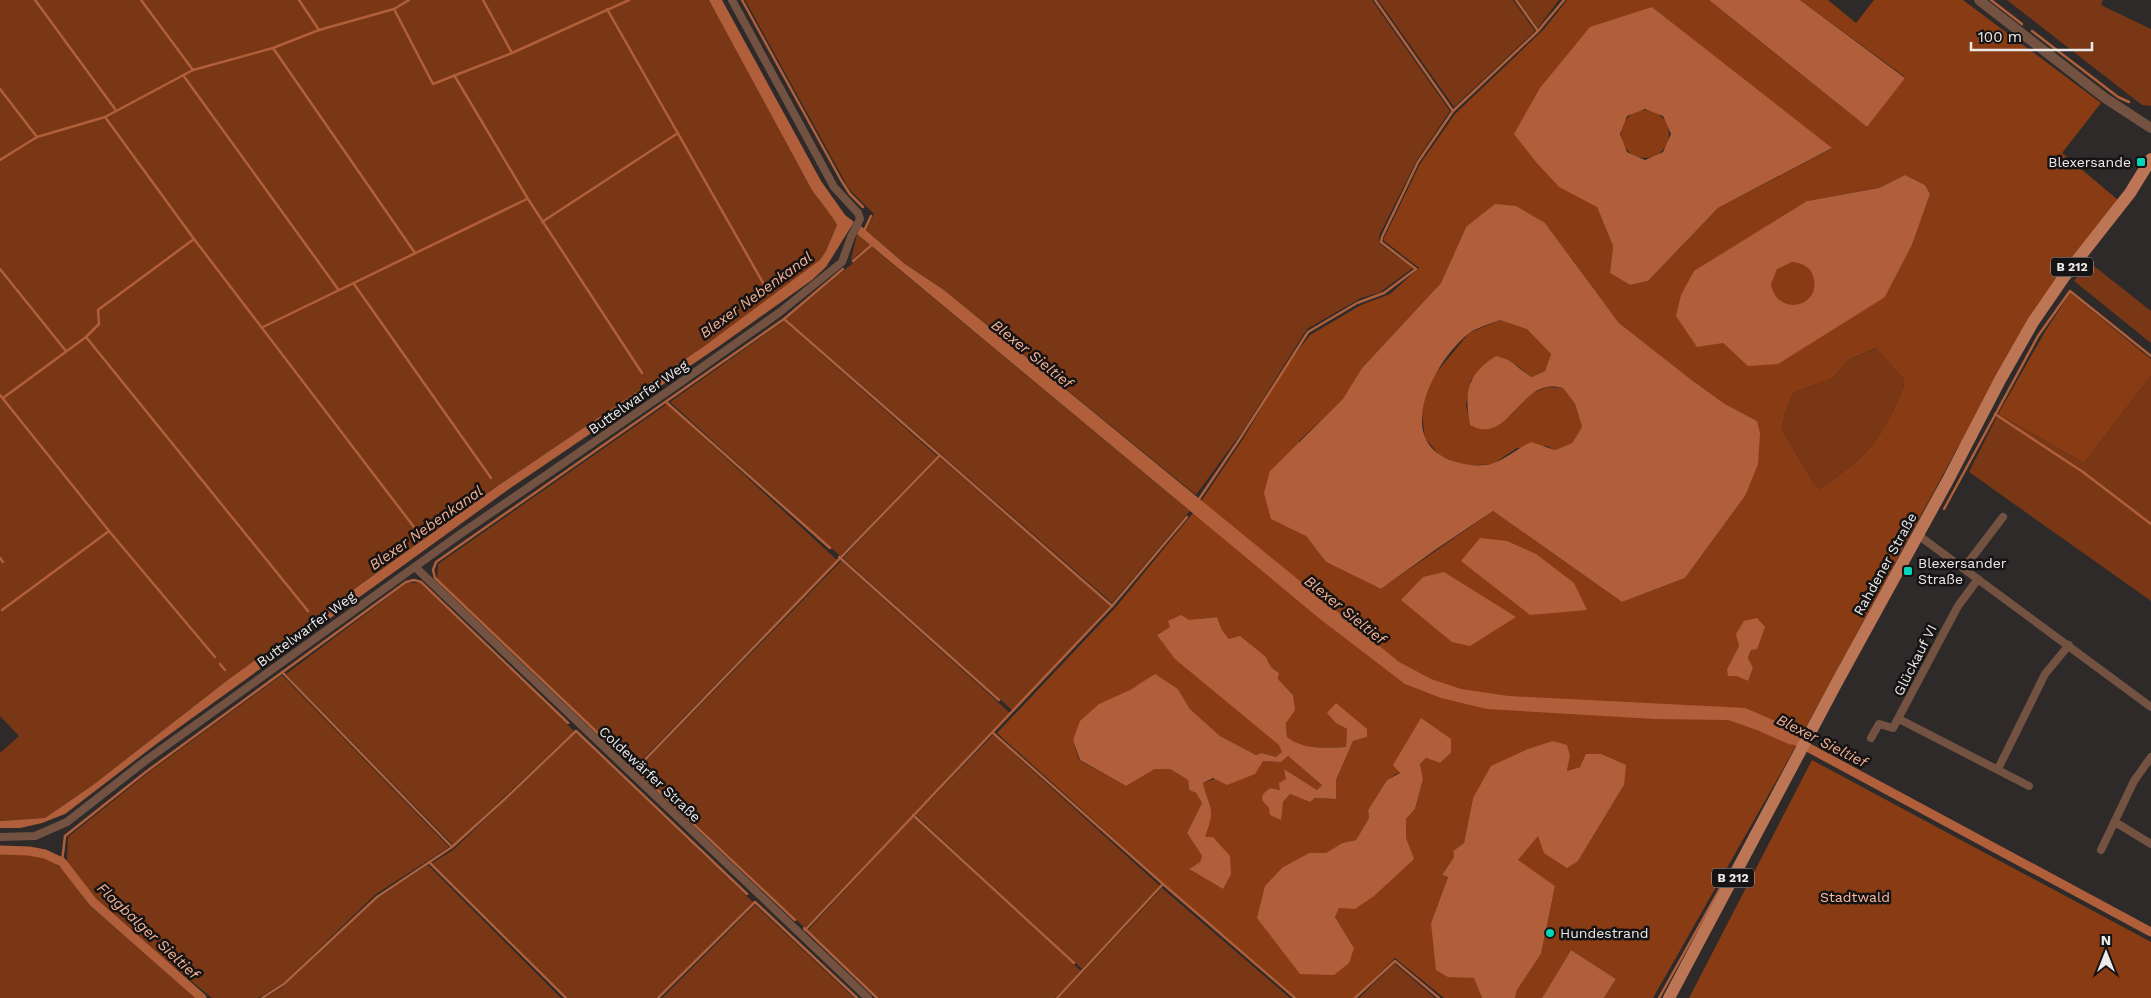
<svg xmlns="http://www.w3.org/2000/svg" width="2151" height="998" font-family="'Work Sans',sans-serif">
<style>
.green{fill:#793715}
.forest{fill:#893c14;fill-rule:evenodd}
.water{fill:#b05f3a;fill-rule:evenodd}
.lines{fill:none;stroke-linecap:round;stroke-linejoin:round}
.stream{stroke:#b05f3a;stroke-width:2.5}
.canal{stroke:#b05f3a;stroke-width:9}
.minor{stroke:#745242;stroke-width:8}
.tertiary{stroke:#745242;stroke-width:10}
.primary{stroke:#bc7656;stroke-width:12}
.poi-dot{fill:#01d5b7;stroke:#151313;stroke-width:2}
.labels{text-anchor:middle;stroke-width:5;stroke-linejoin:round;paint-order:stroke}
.shield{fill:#151313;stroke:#acaaa9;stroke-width:1}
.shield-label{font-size:12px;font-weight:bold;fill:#eceae9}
.poi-label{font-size:14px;fill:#eceae9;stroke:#151313;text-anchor:start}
.street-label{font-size:14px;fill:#eceae9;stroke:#151313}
.park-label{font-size:14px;fill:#fdba9c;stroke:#151313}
.water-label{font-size:15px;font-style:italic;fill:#f2af92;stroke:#151313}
</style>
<rect width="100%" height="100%" fill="#2d2a29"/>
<g class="green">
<path d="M0 0H712L837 225 826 251 820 260 804 274 703 347 499 485 419 542 229 679 93 785 45 818 0 821V753L19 736 0 716Z"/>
<path d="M745 0H1372L1450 111 1417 160 1379 236 1380 244 1413 268 1379 293 1361 298 1307 329 1242 432 1196 495 944 290 905 264 866 230 874 214 849 189Z"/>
<path d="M1378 0H1513L1535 31 1454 107Z"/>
<path d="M1518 0H1559L1538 28Z"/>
<path d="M2007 0H2103L2101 5 2151 29V106L2142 105Z"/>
<path d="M857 234 870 245 851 260Z"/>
<path d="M872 247 1190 511 1112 603 786 319Z"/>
<path d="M2089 262 2151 311V343L2074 281Z"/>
<path d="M784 321 937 456 840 556 670 402Z"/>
<path d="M1877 348 1904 379C1905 388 1900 396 1896 404 1878 447 1857 463 1820 489L1813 482 1782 430 1785 413 1793 393 1833 378 1848 360Z"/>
<path d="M2151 376V601L1969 472 1998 414 2084 463Z"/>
<path d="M667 404 837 560 635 767 437 579 438 564Z"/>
<path d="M939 457 1110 606 1013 711 843 558Z"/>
<path d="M841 561 1010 713 805 928 638 769Z"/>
<path d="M407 583H420L574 731 453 845 286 674Z"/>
<path d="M282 675 449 847 376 894 282 984 258 998H212L129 930 87 891 67 862 68 837 149 772Z"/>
<path d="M576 733 753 902 656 998H568L432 863 453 850Z"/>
<path d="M993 735 1160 886 1082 969 916 815Z"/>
<path d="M913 817 1081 971 1055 998H879L808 930Z"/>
<path d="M0 853H33L54 862 67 873 90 906 196 998H0Z"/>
<path d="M428 865 561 998H265L283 987 378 898Z"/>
<path d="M1162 888 1290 998H1059Z"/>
<path d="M755 905 854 998H662Z"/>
<path d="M1395 963V964L1435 998H1359Z"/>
</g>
<g class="forest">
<path d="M1567 0H1709L1867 127 1905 77 1800 0H1828L1856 23 1874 0H1963L2101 103 2062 153 2118 200 1957 449 1782 771 1653 998H1604L1616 979 1571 950 1542 998H1515L1517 990 1541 954 1555 886 1517 861 1538 835 1578 861 1624 785 1580 767 1567 771 1570 756 1473 798 1464 843 1453 851 1454 857 1442 875 1448 877 1431 923 1449 977H1474L1482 998H1444L1395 958 1354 998H1297L1177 895 997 733 1116 607 1193 513 1243 439 1286 366 1310 335 1361 305 1390 294 1419 268 1383 240 1420 164 1455 114 1544 29ZM1652 7 1831 149 1718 208 1648 281 1630 285 1610 273 1613 246 1597 207ZM1905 175 1925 185 1930 194 1912 245 1885 297 1735 354 1723 343 1807 201 1879 188ZM1545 223 1619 323 1693 381 1725 404 1757 421 1745 496 1685 578 1622 602 1493 511 1381 589 1326 562 1306 536 1299 441 1344 399 1362 368 1441 283 1466 227ZM1876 348 1904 379C1905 388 1900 396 1896 404 1878 447 1857 463 1820 489L1813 482 1782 430 1785 413 1793 393 1833 378 1848 360ZM1217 617 1222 630 1229 639 1266 657 1271 667 1279 673 1278 679 1293 695 1286 723 1287 737C1305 751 1324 748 1346 747L1347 729 1336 723 1367 737 1353 741 1336 780V799L1315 798 1310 802 1290 794 1283 802 1267 792 1270 788 1280 790 1287 780 1284 769 1317 790 1322 785 1288 756 1281 762 1263 761 1203 783C1210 809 1215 810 1204 837L1223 889 1189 869 1200 862 1202 856 1187 833 1202 803 1196 793 1189 790 1188 780 1170 769H1155L1126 786 1079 760 1073 740 1130 690 1155 675 1178 689 1190 709 1220 736 1256 755 1263 753 1276 757 1283 752 1280 745 1157 635C1177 622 1194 619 1217 617ZM1739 646 1751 650 1748 659 1753 668 1748 681 1727 669ZM1451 739V753L1440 763 1426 758 1420 764 1423 779 1415 809 1406 819V838L1339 908 1335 917 1354 948 1283 867 1309 853H1326L1342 843 1356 840 1369 818 1368 810 1387 780Z"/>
<circle cx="1645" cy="134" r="24"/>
<circle cx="1793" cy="284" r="22"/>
<path d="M2070 293 2151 359V376L2084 463 1998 414 2046 330Z"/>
<path d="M1500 320 1527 328 1551 354 1545 371 1532 377C1517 367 1514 360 1496 356L1471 380 1466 405 1470 425 1510 416 1531 394 1546 387 1563 388 1575 404 1582 427 1572 443 1555 450 1547 446 1517 448 1493 464 1465 466 1440 456 1425 438 1421 408 1431 379 1469 333Z"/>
<path d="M1812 760 2151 942V998H1689Z"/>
</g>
<g class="water">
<path d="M709 0H722L821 181 845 215 854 222 826 267 812 280 718 347 509 489 159 742 65 814 42 823 20 828H0V821L45 818 93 785 229 679 499 485 703 347 820 260 826 251 837 225C832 215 819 200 812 190Z"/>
<path d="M1709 0H1800L1905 78 1867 127Z"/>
<path d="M1652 7 1832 148 1718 208 1648 281 1630 285 1610 273 1613 246 1597 207 1559 187 1536 162 1514 134 1540 88 1590 27ZM1645 109 1663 116 1671 134 1663 152 1645 160 1627 152 1620 134 1627 116Z"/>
<path d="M1905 175 1925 185 1930 194 1912 245 1885 297 1778 364 1748 366 1723 343 1697 347 1676 316 1681 295 1694 271 1807 201 1879 188ZM1792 262C1801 263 1810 266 1813 276 1823 307 1777 318 1771 284L1777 269Z"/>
<path d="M1495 204 1516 206 1545 223 1619 323 1693 381 1725 404 1757 421 1760 433 1758 464 1745 496 1685 578 1622 602 1493 511 1435 550 1381 589 1326 562 1306 536 1271 519 1264 493 1270 471 1343 399 1362 368 1441 283 1466 227ZM1500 320 1527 329 1551 354 1545 371 1532 377C1516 368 1515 360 1496 356 1467 374 1464 393 1470 425 1473 426 1478 429 1481 429 1507 433 1523 390 1547 387 1552 386 1558 387 1563 388L1575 404 1582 427 1572 443 1555 450 1531 442C1520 447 1501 462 1491 464 1477 467 1464 465 1450 460 1393 437 1435 361 1468 334 1476 328 1490 324 1500 320Z"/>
<path d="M861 226 905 264 944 290 1399 662 1431 679 1461 689 1508 696 1745 708 1799 731 1791 745 1757 730 1728 720 1655 719 1487 709 1441 698 1405 684 1320 619 857 234Z"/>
<path d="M1480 538 1507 541 1536 554 1574 583 1587 610 1530 615 1461 561Z"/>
<path d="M1444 572 1516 617 1470 646 1452 642 1401 600 1423 577Z"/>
<path d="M1181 615 1189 620 1217 617 1222 630 1229 639 1240 636 1266 657 1271 667 1279 673 1278 679 1293 695 1295 710 1286 723 1287 737C1304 750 1325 748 1346 747L1347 729 1336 723 1327 713 1336 703 1367 729V737L1353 741 1336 780V799L1315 798 1310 802 1290 794 1283 802 1281 820 1270 815 1269 808 1262 800 1263 794 1270 788 1280 790 1279 783 1286 779 1284 769 1317 790 1322 785 1288 756 1281 762 1263 761 1255 774 1227 785 1213 778 1203 783C1210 811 1216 807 1205 837H1213L1230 856 1231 874 1223 889 1189 869 1200 862 1202 856 1187 833 1202 803 1196 793 1189 790 1188 780 1170 769H1155L1126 786 1080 760 1073 740 1080 721 1099 704 1130 690 1155 674 1178 689 1190 709 1220 736 1256 755 1262 753 1276 757 1282 752 1279 745 1175 659 1157 635 1170 627 1168 621Z"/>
<path d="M1757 618 1765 627 1757 649 1751 650 1748 658 1753 668 1748 681 1737 676H1728L1727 669 1739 646 1736 634 1744 621Z"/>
<path d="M1421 718 1451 739V753L1440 763 1426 758 1420 764 1423 779 1415 809 1406 819V838L1414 859 1374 896 1355 909 1339 908 1335 917 1354 948 1349 963 1334 975 1300 974 1257 918 1265 886 1283 867 1309 853H1326L1342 843 1356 840 1369 818 1368 810 1387 780 1400 773 1393 765Z"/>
<path d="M1553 741 1567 745 1570 756 1567 771 1580 767 1586 754H1601L1626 765 1624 785 1578 861 1567 868 1544 853 1538 836 1518 860 1555 886 1541 954 1517 990 1515 998H1482L1474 978 1448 977 1436 970 1431 923 1448 877 1442 875 1454 857 1453 851 1464 843 1473 798 1491 766 1528 749Z"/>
<path d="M1571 950 1616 979 1604 998H1542Z"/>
</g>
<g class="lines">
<g class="stream">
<path d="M35 0 115 109"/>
<path d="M141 0 193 70"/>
<path d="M299 0 319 30"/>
<path d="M483 0 512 53"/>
<path d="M742 0 841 180 850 194 863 207"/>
<path d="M1375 0 1453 111"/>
<path d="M1516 0 1538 31"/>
<path d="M1991 0 2022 24"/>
<path d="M394 9 433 84 512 53 629 0"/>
<path d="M607 9 766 288"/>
<path d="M2032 31 2118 97 2129 102"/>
<path d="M273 48 415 253"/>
<path d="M183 75 338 289"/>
<path d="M454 75 528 199 642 373"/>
<path d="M0 89 37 137"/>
<path d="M105 117 194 239 417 531"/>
<path d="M0 160 37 137 105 117 193 70 273 48 319 30 394 9 409 0"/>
<path d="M542 222 678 133"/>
<path d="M864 231 871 216"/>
<path d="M853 261 873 244"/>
<path d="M0 269 66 351"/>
<path d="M354 284 491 478"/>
<path d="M784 319 1112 606"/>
<path d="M263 327 527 199"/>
<path d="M86 337 308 611"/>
<path d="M0 395 109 531 215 657"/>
<path d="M3 398 86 337 99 324 98 310 194 239"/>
<path d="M666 402 830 548"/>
<path d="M1995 414 2083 472 2151 524"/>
<path d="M1199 499 1239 440 1308 332 1357 303 1384 293 1416 269 1381 242 1382 237 1418 162 1453 111 1538 31 1564 0"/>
<path d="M1944 509 2038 336 2070 291 2151 356"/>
<path d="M839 557 999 700"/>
<path d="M0 558 3 562"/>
<path d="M2 610 109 531"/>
<path d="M220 664 225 670"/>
<path d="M282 672 452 847"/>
<path d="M576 731 747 894"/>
<path d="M993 733 1163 884 1295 998"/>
<path d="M624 758 435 578 433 570 436 562 784 319 843 269"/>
<path d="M629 763 795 920"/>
<path d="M636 769 939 456"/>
<path d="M913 815 1074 963"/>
<path d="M62 862 65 836 147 771 406 582 414 580 421 582 568 723"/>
<path d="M429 862 566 998"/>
<path d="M755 902 857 998"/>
<path d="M804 928 877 998"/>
<path d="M805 930 1112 606 1187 517"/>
<path d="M262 998 284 984 377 897 452 847 507 797 576 731"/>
<path d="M658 998 755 902"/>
<path d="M1057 998 1163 884"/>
<path d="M1355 998 1395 961 1439 998"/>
<path d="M1659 998 1728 874"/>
</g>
<g class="canal">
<path d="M1783 734 2151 932"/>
<path d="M0 850 29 851 45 854 62 862 93 902 202 998"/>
</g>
<g class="minor">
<path d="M1918 535 2151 707"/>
<path d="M415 567 868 998"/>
<path d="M1964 568 2003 517"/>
<path d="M1899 719 2029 786"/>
<path d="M1871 738 1879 724 1893 728 1958 606 1978 579"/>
<path d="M1998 769 2045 674 2069 645"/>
<path d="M2115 822 2151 844"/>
<path d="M0 837 35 836 67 822 145 761 459 535 674 387 780 312 842 262 851 237 860 219 858 213 834 187 732 0"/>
<path d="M2101 850 2134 781 2151 757"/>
</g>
<path class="tertiary" d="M1979 0 2105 98 2151 128"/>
<path class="primary" d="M1669 998 1836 684 1948 480 2000 380 2033 322 2064 277 2130 193 2151 159"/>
</g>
<g class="poi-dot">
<rect x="2136" y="157" width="10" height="10" rx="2.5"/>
<rect x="1903" y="566" width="10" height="10" rx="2.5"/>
<circle cx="1550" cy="933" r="5"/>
</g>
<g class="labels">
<g class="shield">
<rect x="2051" y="257.5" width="42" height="19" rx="4"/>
<rect x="1712" y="868.5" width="42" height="19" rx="4"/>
</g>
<g class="shield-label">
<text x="2072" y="271">B 212</text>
<text x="1733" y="882">B 212</text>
</g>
<g class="poi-label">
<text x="2131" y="167" text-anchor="end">Blexersande</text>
<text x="1918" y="568">Blexersander<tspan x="1918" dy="16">Straße</tspan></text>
<text x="1560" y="938">Hundestrand</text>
</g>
<g class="street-label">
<text transform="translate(638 397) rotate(-35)" y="5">Buttelwarfer Weg</text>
<text transform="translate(1885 564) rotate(-61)" y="5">Rahdener Straße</text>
<text transform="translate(306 629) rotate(-36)" y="5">Buttelwarfer Weg</text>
<text transform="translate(1915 660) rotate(-63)" y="5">Glückauf VI</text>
<text transform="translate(650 774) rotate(43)" y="5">Coldewärfer Straße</text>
</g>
<g class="park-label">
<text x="1855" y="902">Stadtwald</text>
</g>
<g class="water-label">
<text transform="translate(756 295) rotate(-36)" y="5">Blexer Nebenkanal</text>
<text transform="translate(1032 354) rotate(39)" y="5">Blexer Sieltief</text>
<text transform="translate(426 528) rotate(-35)" y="5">Blexer Nebenkanal</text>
<text transform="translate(1345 610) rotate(39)" y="5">Blexer Sieltief</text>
<text transform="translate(1822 741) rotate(27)" y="5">Blexer Sieltief</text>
<text transform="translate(148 931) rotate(43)" y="5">Flagbalger Sieltief</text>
</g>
</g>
<g transform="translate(2106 953)" stroke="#151313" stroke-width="4" paint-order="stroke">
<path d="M0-4L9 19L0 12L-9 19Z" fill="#eceae9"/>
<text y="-8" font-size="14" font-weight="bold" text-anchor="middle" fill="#eceae9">N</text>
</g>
<path d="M1971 42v8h121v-8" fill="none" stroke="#eceae9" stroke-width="2.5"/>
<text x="1978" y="42" font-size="15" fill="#eceae9" stroke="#151313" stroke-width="4" paint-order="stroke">100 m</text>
</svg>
